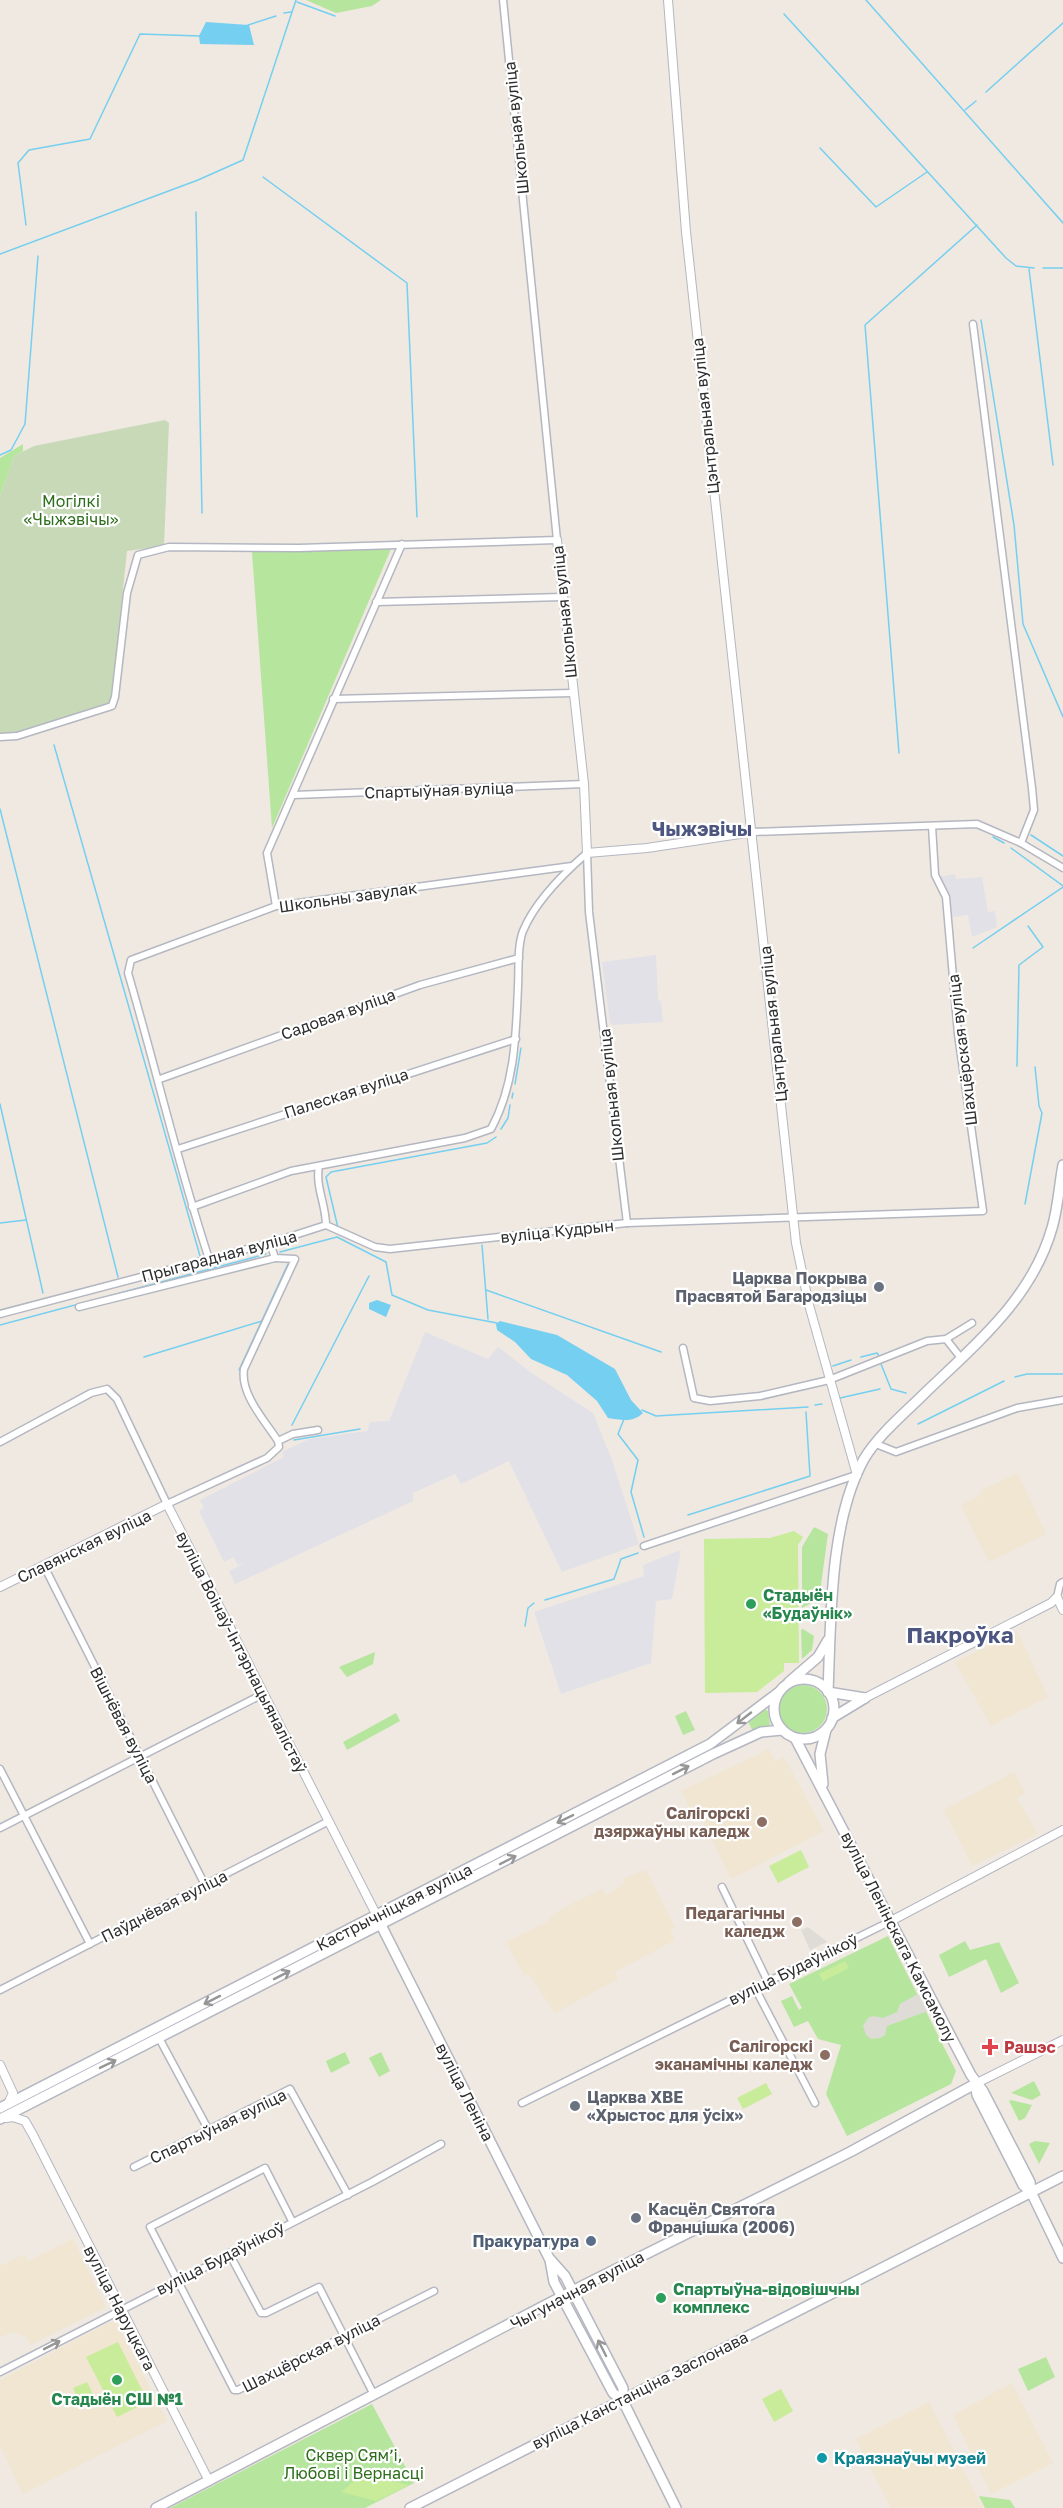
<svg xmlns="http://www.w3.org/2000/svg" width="1063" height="2508" font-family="'Golos Text',sans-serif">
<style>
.industrial{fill:#e3e1e8}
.education{fill:#f0e6d1}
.green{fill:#b6e59e}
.cemetery{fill:#c8d9b8}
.pitch{fill:#c9ec9a}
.plaza{fill:#dfdcd8}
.water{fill:#75cff0}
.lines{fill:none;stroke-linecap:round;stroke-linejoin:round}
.stream{stroke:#75cff0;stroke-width:1.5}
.minor-casing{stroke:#b4b7c1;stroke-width:9}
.tertiary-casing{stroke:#b4b7c1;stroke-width:10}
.secondary-casing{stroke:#b4b7c1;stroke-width:12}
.minor{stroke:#fff;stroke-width:6}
.tertiary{stroke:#fff;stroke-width:8}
.secondary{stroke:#fff;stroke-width:9}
.oneway{stroke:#969696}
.worship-dot{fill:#6b7280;stroke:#fff;stroke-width:2}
.leisure-dot{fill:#2e9e5b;stroke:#fff;stroke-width:2}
.education-dot{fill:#8d6e63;stroke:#fff;stroke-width:2}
.health-dot{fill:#e0444e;stroke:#fff;stroke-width:2}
.service-dot{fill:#5c6f8a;stroke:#fff;stroke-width:2}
.culture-dot{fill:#0f9aa8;stroke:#fff;stroke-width:2}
.labels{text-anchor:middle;stroke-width:4.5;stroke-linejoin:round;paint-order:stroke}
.street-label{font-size:16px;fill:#2e2e2e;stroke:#fff}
.park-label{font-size:16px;fill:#2c6e1b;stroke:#fff}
.worship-label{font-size:16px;font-weight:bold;fill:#5b616d;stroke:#fff;text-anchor:start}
.leisure-label{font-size:16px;font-weight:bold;fill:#27864d;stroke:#fff;text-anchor:start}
.education-label{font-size:16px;font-weight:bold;fill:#785e54;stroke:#fff;text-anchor:end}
.health-label{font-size:16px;font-weight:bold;fill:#be3a42;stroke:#fff;text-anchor:start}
.service-label{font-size:16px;font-weight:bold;fill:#4e5e75;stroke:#fff;text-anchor:end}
.culture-label{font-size:16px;font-weight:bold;fill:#0d838f;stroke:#fff;text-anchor:start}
.quarter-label{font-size:20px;font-weight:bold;fill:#4d5680;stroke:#fff}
.district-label{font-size:22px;font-weight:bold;fill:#4d5680;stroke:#fff}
</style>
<rect width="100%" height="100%" fill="#efe9e1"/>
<g class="industrial">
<path d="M955 874 956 879 982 877 988 912 995 911 997 927 972 937 968 915 952 917 951 898 940 877Z"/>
<path d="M656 955 658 1000 661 1001 663 1022 613 1025 610 1023 602 962Z"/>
<path d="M425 1332 488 1359 498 1347 533 1374 593 1413 612 1460 639 1544 562 1572 509 1461 461 1484 455 1474 413 1493V1501L235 1584 229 1571 247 1562 238 1565 233 1557 224 1562 199 1511 204 1508 200 1500 284 1457 282 1452 309 1439 367 1431 370 1422 389 1421Z"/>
<path d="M681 1550 672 1599 656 1601 651 1663 561 1694 534 1612 644 1576 643 1565Z"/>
</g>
<g class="education">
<path d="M1018 1473 1046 1534 989 1562 961 1505 979 1496 981 1490Z"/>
<path d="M1018 1632 1048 1697 991 1726 955 1662Z"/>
<path d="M769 1749 775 1762 784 1757 824 1831 731 1879 698 1810 692 1813 681 1791Z"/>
<path d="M1014 1772 1025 1793 1017 1798 1038 1834 972 1866 944 1810Z"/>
<path d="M646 1870 675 1927 670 1930 675 1940 615 1972 618 1979 555 2013 529 1974 524 1975 506 1942 547 1922 552 1915 573 1903 602 1889 606 1895 623 1884 624 1878Z"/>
<path d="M73 2239 106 2307 30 2345 26 2337 11 2332 0 2338V2266L24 2254 28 2261Z"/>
<path d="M115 2320 167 2421 23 2494 0 2446V2380Z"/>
<path d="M1012 2383 1053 2463 991 2494 953 2415Z"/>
<path d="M929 2402 983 2508H891L856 2439Z"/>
</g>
<g class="green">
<path d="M306 0H381L372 6 336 13Z"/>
<path d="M23 444V451L14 456 0 497V458Z"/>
<path d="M391 549 272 828 252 552Z"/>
<path d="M814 1527 828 1534 819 1599 802 1608V1547Z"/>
<path d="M803 1629 814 1636 812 1650 802 1659 801 1630Z"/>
<path d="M375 1652 373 1664 347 1677 339 1667Z"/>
<circle cx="803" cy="1709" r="24"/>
<path d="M764 1709 768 1711 770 1725 752 1730 748 1721Z"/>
<path d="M686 1711 695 1730 683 1735 675 1716Z"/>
<path d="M396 1713 400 1721 347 1750 343 1742Z"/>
<path d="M888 1936 956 2071 951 2084 847 2136 826 2094 841 2045 818 2039 808 2021 794 2027 781 2001 792 1996 799 2010 802 2008 789 1984Z"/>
<path d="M965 1941 970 1950 999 1942 1019 1983 1001 1993 986 1959 949 1977 939 1955Z"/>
<path d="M345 2052 350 2063 331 2073 326 2061Z"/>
<path d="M381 2052 390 2071 379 2077 369 2058Z"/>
<path d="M1034 2081 1041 2095 1032 2100 1011 2093Z"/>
<path d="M1011 2100 1032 2105 1025 2118 1019 2121 1009 2101Z"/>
<path d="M1035 2141 1050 2143 1039 2164 1029 2144Z"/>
<path d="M1046 2357 1055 2377 1028 2391 1018 2369Z"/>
<path d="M372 2404 414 2483 365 2508H170Z"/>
<path d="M979 2496 1010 2500 1015 2508H985Z"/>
</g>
<path class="cemetery" d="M165 420 169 423 164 546 127 551 111 702 14 734 0 735V497L14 456 34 446Z"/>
<g class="pitch">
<path d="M794 1531 803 1537 798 1545 799 1663H784V1671L757 1692 705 1693 704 1539 770 1538Z"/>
<path d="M801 1850 809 1867 778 1883 769 1866Z"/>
<path d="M845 1961 849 1968 823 1981 819 1974Z"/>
<path d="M766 2083 772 2094 743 2109 737 2098Z"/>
<path d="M118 2342 148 2402 117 2417 86 2357Z"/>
<path d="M87 2382 95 2398 80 2404 73 2388Z"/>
<path d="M781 2389 793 2411 774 2422 762 2399Z"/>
<path d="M362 2475 409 2485 376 2501 341 2492Z"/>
</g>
<g class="plaza">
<path d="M808 1927 825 1940 827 1942 810 1950 801 1930Z"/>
<path d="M918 1994 928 2011 887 2026 885 2035 880 2038 871 2039 866 2035 863 2026 868 2018 874 2016 883 2018 897 2012 900 2004Z"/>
</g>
<g class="water">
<path d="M206 22 249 25 254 45 200 44 199 36Z"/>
<path d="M377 1300 391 1305 386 1317 369 1309V1303Z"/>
<path d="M500 1321 557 1335 615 1369 631 1400 643 1413C633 1423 621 1420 608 1418L597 1401 567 1375 531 1359 515 1342 497 1330 496 1324Z"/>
</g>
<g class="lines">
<g class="stream">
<path d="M866 0 1063 223"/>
<path d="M297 2 335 16"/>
<path d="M284 13 291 12"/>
<path d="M784 14 1006 258 1016 266 1034 268"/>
<path d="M248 25 276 16"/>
<path d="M986 92 1063 23"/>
<path d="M965 110 976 101"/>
<path d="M820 148 876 207 927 172"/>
<path d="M263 177 407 283 417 517"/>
<path d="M196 212 202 513"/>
<path d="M26 225 18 163 29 150 90 139 140 34 200 36"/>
<path d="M0 254 198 180 243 160 296 0"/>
<path d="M1043 268H1063"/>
<path d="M1029 269 1053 465"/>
<path d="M981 320 1014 525 1023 624 1063 717"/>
<path d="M0 455 11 450 25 424 38 256"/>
<path d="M54 745 200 1256"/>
<path d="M899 753 865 325 977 225"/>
<path d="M0 809 118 1277"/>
<path d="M1031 835 1063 856"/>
<path d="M993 837 1004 843"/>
<path d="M1011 848 1063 886"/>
<path d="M973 948 1063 887"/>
<path d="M1017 1066 1019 965 1043 947 1028 926"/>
<path d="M515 1084 521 1048"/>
<path d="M512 1098 513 1093"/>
<path d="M0 1104 43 1293"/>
<path d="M501 1129 508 1118 510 1105"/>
<path d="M1025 1204 1042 1113 1039 1106 1035 1067"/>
<path d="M0 1223 26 1220"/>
<path d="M338 1228 326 1177 331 1172 487 1143 496 1137"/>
<path d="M482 1245 488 1319"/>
<path d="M280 1252 337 1237 386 1262 392 1295 428 1310 497 1323"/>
<path d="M486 1290 661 1352"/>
<path d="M0 1325 266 1254"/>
<path d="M144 1357 262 1321"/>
<path d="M861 1357 877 1353 879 1356"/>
<path d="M881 1364 891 1389 906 1393"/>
<path d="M833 1366 851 1360"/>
<path d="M239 1370 288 1264"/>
<path d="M1015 1377 1027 1374H1063"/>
<path d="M840 1398 880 1389"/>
<path d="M815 1405 822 1404"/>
<path d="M642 1410 656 1416 808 1407"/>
<path d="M624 1419 618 1434 638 1460 631 1492 644 1537"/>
<path d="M918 1424 1004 1381"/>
<path d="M292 1425 369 1276"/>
<path d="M294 1440 360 1429"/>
<path d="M688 1515 810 1476 806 1412"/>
<path d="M545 1600 614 1579 621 1559 638 1553"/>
<path d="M525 1626 528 1608 534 1603"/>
</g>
<g class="minor-casing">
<g id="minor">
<path d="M973 324 1032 788 1034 810 1021 843 1063 868"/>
<path d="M376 602 562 597"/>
<path d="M333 699 572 693"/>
<path d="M0 737 17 736 112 706 115 697 127 593 138 555 169 547 299 548 557 540 503 0"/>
<path d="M294 795 584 784"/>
<path d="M753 832 977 824 1021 843"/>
<path d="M587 853 589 912 627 1223"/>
<path d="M276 906 267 853 402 544"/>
<path d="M160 1079 420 985 519 958"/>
<path d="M178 1149 516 1039"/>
<path d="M192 1207 291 1171 465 1138 491 1129C515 1085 516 1035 518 986 519 969 517 946 523 931 535 902 564 873 587 853"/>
<path d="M326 1225 375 1247 390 1249 627 1223 983 1211 958 1034 946 897 935 875 932 826"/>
<path d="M209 1259C178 1165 156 1068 128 973L131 960 276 906 572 866"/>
<path d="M79 1307 275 1258"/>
<path d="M0 1314 270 1243 326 1225C326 1205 315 1186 319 1166"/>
<path d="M946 1339 961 1358"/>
<path d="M683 1348 694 1398 710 1401 760 1396 829 1380 927 1341 946 1339 972 1323"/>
<path d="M278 1441 293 1434 318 1430"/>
<path d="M0 1442 91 1393 107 1389 117 1399 167 1504 267 1458 279 1447 278 1441C265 1421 240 1394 244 1369L295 1259 275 1258 270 1243"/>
<path d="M876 1444 896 1452 1017 1408 1063 1400"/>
<path d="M644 1546 856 1475"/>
<path d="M44 1566 205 1885"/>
<path d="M1057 1597 1060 1584 1063 1582"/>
<path d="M0 1769 90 1944"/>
<path d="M0 1828 263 1694"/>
<path d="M722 1887 768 1982"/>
<path d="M755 1988 815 2103"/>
<path d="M0 1990 327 1822"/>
<path d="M159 2038 208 2129"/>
<path d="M522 2103 891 1921"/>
<path d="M134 2167 290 2089 348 2195"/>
<path d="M292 2221 265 2168 150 2227 234 2390H238L434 2291"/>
<path d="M229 2253 261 2313H266L319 2287 374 2395"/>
<path d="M0 2372 372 2182 441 2144"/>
</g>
</g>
<g class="tertiary-casing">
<g id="tertiary">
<path d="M668 0 686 232 796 1243 809 1305 857 1475"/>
<path d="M557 540 584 784 587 853 647 848 753 832"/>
<path d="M0 1587 167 1504 377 1916"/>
<path d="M865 1698 1051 1603 1057 1597 1063 1610"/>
<path d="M891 1921 1063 1830"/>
<path d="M0 2065 13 2093 8 2104"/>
<path d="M975 2084 1063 2040"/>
<path d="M6 2118 13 2117 25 2121 33 2135 209 2481"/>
</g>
</g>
<g class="secondary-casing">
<g id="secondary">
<circle cx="804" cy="1709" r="30"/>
<path d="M789 1682 818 1657 828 1640"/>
<path d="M828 1692C831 1621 829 1522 864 1459 879 1434 905 1413 926 1392 977 1343 1032 1298 1052 1228 1058 1208 1059 1186 1063 1165"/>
<path d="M828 1692 865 1698"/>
<path d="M832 1718 865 1698"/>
<path d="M795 1738 971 2075 983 2091 1030 2182 1031 2192 1063 2258"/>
<path d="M823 1784 820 1754 826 1730"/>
<path d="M379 1921 549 2258 565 2276 623 2388V2401"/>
<path d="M975 2084 977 2095 1017 2173 1023 2185 1031 2192"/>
<path d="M0 2108 710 1744 779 1692"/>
<path d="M0 2119 713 1754 761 1732 782 1730"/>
<path d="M550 2260 554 2282 613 2393 623 2401 676 2508"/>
<path d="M156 2508 584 2285 850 2152 975 2084"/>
<path d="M410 2508 1063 2176"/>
</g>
</g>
<use href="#minor" class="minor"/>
<use href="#tertiary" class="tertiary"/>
<use href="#secondary" class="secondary"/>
</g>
<defs><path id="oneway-shaft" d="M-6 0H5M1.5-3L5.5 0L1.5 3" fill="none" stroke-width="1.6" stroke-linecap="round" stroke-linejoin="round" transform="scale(1.5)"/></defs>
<g class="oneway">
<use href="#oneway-shaft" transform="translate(744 1718) rotate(142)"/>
<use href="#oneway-shaft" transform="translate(681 1770) rotate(-27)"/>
<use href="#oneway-shaft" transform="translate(565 1819) rotate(154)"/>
<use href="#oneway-shaft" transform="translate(508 1860) rotate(-27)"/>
<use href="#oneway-shaft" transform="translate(282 1975) rotate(-27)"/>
<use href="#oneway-shaft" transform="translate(212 2000) rotate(153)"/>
<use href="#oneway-shaft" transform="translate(108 2064) rotate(-26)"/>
<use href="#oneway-shaft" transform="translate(52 2345) rotate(-27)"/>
<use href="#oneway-shaft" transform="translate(602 2348) rotate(-117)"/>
</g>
<g class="worship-dot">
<circle cx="879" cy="1287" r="6"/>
<circle cx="575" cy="2106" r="6"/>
<circle cx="636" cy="2218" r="6"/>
</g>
<g class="leisure-dot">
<circle cx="751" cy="1604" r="6"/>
<circle cx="661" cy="2298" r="6"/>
<circle cx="117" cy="2380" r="6"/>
</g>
<g class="education-dot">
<circle cx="762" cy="1822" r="6"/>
<circle cx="797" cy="1922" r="6"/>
<circle cx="825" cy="2055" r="6"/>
</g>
<path class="health-dot" d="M987 2038h6v6h6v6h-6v6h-6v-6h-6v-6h6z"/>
<circle class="service-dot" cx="591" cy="2241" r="6"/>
<circle class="culture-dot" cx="822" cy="2458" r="6"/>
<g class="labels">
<g class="street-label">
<text transform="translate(516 128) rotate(-96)" y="6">Школьная вуліца</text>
<text transform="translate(705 416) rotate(-96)" y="6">Цэнтральная вуліца</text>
<text transform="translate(564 612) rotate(-96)" y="6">Школьная вуліца</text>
<text transform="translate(439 790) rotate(-2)" y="6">Спартыўная вуліца</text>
<text transform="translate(348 897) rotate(-8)" y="6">Школьны завулак</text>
<text transform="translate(338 1014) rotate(-20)" y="6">Садовая вуліца</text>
<text transform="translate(773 1024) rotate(-96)" y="6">Цэнтральная вуліца</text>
<text transform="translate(962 1050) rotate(-97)" y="6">Шахцёрская вуліца</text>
<text transform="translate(346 1093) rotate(-18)" y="6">Палеская вуліца</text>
<text transform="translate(611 1095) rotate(-96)" y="6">Школьная вуліца</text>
<text transform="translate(557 1231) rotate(-6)" y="6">вуліца Кудрын</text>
<text transform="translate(219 1256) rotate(-15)" y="6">Прыгарадная вуліца</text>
<text transform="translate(84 1546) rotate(-26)" y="6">Славянская вуліца</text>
<text transform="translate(242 1652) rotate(63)" y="6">вуліца Воінаў-Інтэрнацыяналістаў</text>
<text transform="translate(124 1725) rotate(63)" y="6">Вішнёвая вуліца</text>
<text transform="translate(164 1906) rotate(-27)" y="6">Паўднёвая вуліца</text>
<text transform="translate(394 1907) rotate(-27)" y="6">Кастрычніцкая вуліца</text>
<text transform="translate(899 1937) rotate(63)" y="6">вуліца Ленінскага Камсамолу</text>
<text transform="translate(793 1969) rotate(-26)" y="6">вуліца Будаўнікоў</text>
<text transform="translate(465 2092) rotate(63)" y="6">вуліца Леніна</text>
<text transform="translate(218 2126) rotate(-26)" y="6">Спартыўная вуліца</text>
<text transform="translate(220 2258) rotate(-27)" y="6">вуліца Будаўнікоў</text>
<text transform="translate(577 2290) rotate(-28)" y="6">Чыгуначная вуліца</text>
<text transform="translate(120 2308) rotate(63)" y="6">вуліца Наруцкага</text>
<text transform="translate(311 2353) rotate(-27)" y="6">Шахцёрская вуліца</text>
<text transform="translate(640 2390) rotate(-27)" y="6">вуліца Канстанціна Заслонава</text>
</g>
<g class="park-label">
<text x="71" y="507">Могілкі<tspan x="71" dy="18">«Чыжэвічы»</tspan></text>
<text x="354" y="2461">Сквер Сямʼі,<tspan x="354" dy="18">Любові і Вернасці</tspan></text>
</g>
<g class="worship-label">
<text x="867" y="1284" text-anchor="end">Царква Покрыва<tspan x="867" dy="18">Прасвятой Багародзіцы</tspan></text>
<text x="587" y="2103">Царква ХВЕ<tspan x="587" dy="18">«Хрыстос для ўсіх»</tspan></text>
<text x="648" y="2215">Касцёл Святога<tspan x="648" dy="18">Францішка (2006)</tspan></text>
</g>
<g class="leisure-label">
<text x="763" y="1601">Стадыён<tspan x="763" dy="18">«Будаўнік»</tspan></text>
<text x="673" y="2295">Спартыўна-відовішчны<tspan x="673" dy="18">комплекс</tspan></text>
<text x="117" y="2405" text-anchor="middle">Стадыён СШ №1</text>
</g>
<g class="education-label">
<text x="750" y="1819">Салігорскі<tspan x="750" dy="18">дзяржаўны каледж</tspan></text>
<text x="785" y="1919">Педагагічны<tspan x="785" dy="18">каледж</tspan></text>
<text x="813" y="2052">Салігорскі<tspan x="813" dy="18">эканамічны каледж</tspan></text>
</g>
<g class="health-label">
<text x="1004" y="2053">Рашэс</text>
</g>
<g class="service-label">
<text x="579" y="2247">Пракуратура</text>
</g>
<g class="culture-label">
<text x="834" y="2464">Краязнаўчы музей</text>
</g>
<g class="quarter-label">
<text x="702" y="836">Чыжэвічы</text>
</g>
<g class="district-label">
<text x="960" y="1643">Пакроўка</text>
</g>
</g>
</svg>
